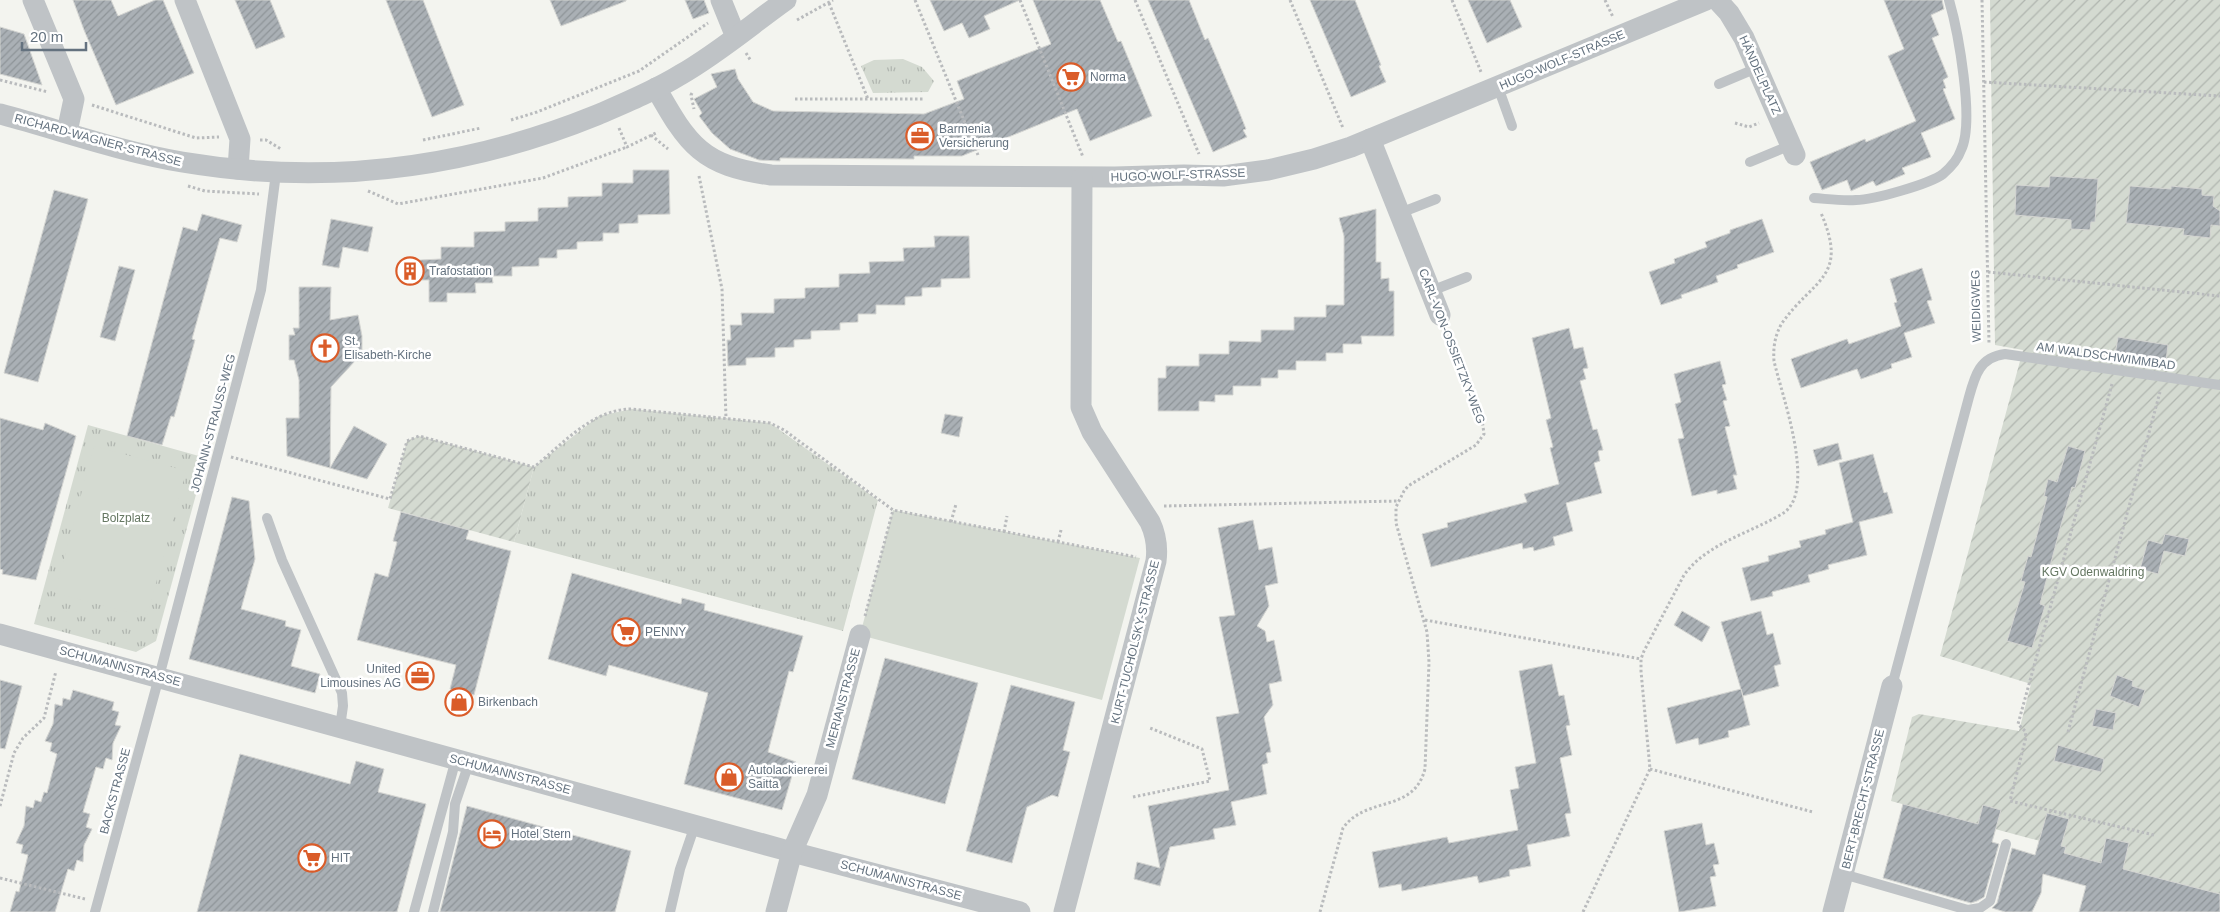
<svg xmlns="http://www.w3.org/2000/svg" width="2220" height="912" font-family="Helvetica,sans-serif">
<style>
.grass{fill:url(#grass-tufts)}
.garden{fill:url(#garden-furrows)}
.pitch{fill:#d4dad1}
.building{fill:url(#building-hatch);stroke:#d4d5d2}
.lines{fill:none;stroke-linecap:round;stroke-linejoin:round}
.path{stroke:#b9bbbd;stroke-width:3;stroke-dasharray:2.5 2.5;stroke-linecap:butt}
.service{stroke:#bfc3c6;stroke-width:10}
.minor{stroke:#bfc3c6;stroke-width:21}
.labels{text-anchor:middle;stroke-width:5;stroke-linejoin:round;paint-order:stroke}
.street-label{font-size:12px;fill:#64727f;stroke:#fff}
.poi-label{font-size:12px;fill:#64727f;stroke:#fff;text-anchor:start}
.park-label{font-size:12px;fill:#657762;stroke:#fff}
</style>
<defs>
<pattern id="grass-tufts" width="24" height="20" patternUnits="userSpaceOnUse" patternTransform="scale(1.25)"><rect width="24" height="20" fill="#d4dad1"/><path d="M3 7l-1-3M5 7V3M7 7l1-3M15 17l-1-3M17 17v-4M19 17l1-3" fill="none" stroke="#b0b5af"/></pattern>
<pattern id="garden-furrows" width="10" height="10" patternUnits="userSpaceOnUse" patternTransform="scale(1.25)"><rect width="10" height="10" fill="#d4dad1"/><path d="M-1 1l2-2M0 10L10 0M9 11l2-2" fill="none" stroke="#b0b5af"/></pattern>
<pattern id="building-hatch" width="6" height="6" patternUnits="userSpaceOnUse" patternTransform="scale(1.25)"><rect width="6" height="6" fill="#aab0b5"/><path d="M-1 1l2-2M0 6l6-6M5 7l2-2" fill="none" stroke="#8e9498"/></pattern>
</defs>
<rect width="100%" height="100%" fill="#f3f4ef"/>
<g class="grass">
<path d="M903 59 922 67 934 81 928 92 873 93 861 66 874 60Z"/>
<path d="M632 409 770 423 878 500 843 631 514 542 534 467 599 416Z"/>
<path d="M88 425 206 458 156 641 136 652 34 624Z"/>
</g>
<g class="garden">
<path d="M1990 0H2220V894L2064 854 2066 848 1891 801 1912 717 1919 714 2019 731 2031 684 1940 656 2023 350 1995 345Z"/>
<path d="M419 436 534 467 514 542 388 508 407 441Z"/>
</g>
<g class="pitch">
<path d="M94 446 186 471 147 617 55 593Z"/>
<path d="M893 510 1140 558 1102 700 860 635Z"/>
</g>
<g class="building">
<path d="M73 0H111L118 16 155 0H163L194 73 116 105 84 30Z"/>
<path d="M235 0H270L285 37 256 49Z"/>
<path d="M386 0H423L464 105 432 117Z"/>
<path d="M550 0H626V1L561 26Z"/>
<path d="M685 0H704L709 13 693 19Z"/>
<path d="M930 0H1020L984 16 990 29 969 38 962 23 944 31Z"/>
<path d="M1033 0H1100L1118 42 1121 41 1152 116 1090 141 1077 109 962 156H914V159L780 158V161L759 160 730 149 712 133 699 116 702 113 694 99 717 87 711 74 735 69 738 79 753 102 773 111 924 114 964 99 957 81 1051 44Z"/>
<path d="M1148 0H1189L1205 40 1208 38 1236 104 1246 129 1243 130 1247 137 1213 152Z"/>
<path d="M1310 0H1355L1381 65 1379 66 1386 82 1351 97Z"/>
<path d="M1468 0H1510L1522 27 1487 43Z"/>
<path d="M1884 0H1942L1944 9 1931 15 1939 35 1932 38 1948 77 1943 80 1946 88 1943 89 1955 119 1921 133 1931 157 1902 168 1905 174 1876 186 1873 181 1851 191 1847 180 1822 190 1810 162 1865 139 1866 142 1916 121 1888 56 1904 49Z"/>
<path d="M0 27 24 34 42 85 0 74Z"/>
<path d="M633 170H669L670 214 638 215V223L619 224V233H603V241L577 242V249L557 250V258H539V266L512 267V276H492L493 283H475L476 293H447V302H429V280H402L401 261 441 259V247H474V232L505 231V222L538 221V208L568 207V197L602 196V183H633Z"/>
<path d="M2050 176 2098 179 2095 222H2091L2090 230 2071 229V220L2015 215 2016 185 2049 187Z"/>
<path d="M2130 186 2171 189V186L2202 189V195L2214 196 2213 206 2220 211V226L2211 225 2210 238 2183 235 2184 229 2126 223Z"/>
<path d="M54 190 88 199 38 382 4 373Z"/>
<path d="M1376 209V262H1381V279L1389 278V291H1394V336H1361L1362 344H1343V353H1326V361H1296V370H1278V378H1261V386H1233V395H1215V402L1199 401V411H1158V378H1166V366H1199V354H1229V341L1261 342V330H1294V317H1326V305H1344V236L1339 218Z"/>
<path d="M202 214 242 225 237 242 220 238 192 339 195 340 179 399 174 417 171 416 162 445 127 436 183 227 197 231Z"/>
<path d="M331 219 373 227 368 252 343 247 339 268 322 265Z"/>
<path d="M1762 219 1774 252 1737 265 1738 268 1716 276 1718 282 1681 295 1682 298 1661 305 1649 272 1675 263 1674 259 1707 247 1705 242 1730 233V230Z"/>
<path d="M934 236H969L970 278 941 279V287L922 288V296L905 297V305H876V314H858V322L840 323V330L811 331V339L794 340V347L775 348V357L746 358V365L728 366 727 340H731L730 325H742L741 313H774V299L805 298V288L839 287V274L870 273 869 262 904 261 903 248 935 247Z"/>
<path d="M119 266 135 270 115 341 100 337Z"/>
<path d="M1922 268 1932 300 1927 301 1935 323 1904 333 1912 357 1891 364 1892 368 1861 379 1857 369 1801 388 1791 359 1847 339 1849 344 1901 326 1894 303 1897 302 1890 279Z"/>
<path d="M299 287H331L330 320 358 315 362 336V361H355L331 387 330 468 287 456 286 418H299V380L294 360H289V335H295L293 328H299Z"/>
<path d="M1569 328 1574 349 1583 347 1588 368 1583 369 1586 379 1580 381 1593 430 1597 429 1603 450 1598 451 1600 461 1594 463 1602 493 1566 503 1573 531 1553 537 1555 545 1534 551 1533 547 1523 549 1522 543 1431 567 1422 534 1448 527 1447 523 1527 502 1524 494 1559 484 1550 448 1553 447 1546 420 1551 418 1532 338Z"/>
<path d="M2118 337 2168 345 2166 361 2115 355Z"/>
<path d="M1720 361 1726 384 1722 385 1727 400 1723 401 1730 426 1725 427 1737 475H1733L1737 489 1717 494V490L1692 496 1678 439 1684 438 1675 404 1681 402 1674 374Z"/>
<path d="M945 414 963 417 959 437 941 433Z"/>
<path d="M0 418 43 430 45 423 76 436 36 580 2 574 3 570 0 569Z"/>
<path d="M354 426 387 444 367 479 330 468Z"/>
<path d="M1838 443 1842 459 1818 466 1813 450Z"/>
<path d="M2068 446 2085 451 2075 488 2072 487 2061 525 2040 604 2045 606 2032 648 2007 641 2025 582 2021 581 2028 556 2031 557 2047 497 2044 496 2048 479 2057 482Z"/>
<path d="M1873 454 1884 493 1887 492 1893 513 1859 522 1867 555 1828 565 1829 569 1808 575 1810 582 1772 592 1773 596 1751 601 1742 568 1769 561 1768 556 1801 547 1799 541 1826 534 1825 530 1853 522 1839 463Z"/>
<path d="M232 497 249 501 255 559 241 609 286 621 285 626 301 630 291 666 320 674 315 693 189 659Z"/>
<path d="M401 512 469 530 466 539 511 551 474 695 450 689 456 665 357 640 375 573 388 577 397 542 393 541Z"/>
<path d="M1253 520 1259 550 1272 547 1278 583 1265 586 1269 606 1257 626 1265 631 1267 642 1274 640 1282 681 1269 684 1273 705 1264 717 1271 752 1266 753 1268 763 1262 765 1267 794 1231 802 1236 825 1213 829 1215 839 1170 847 1160 886 1134 879 1137 862 1160 868 1148 806 1229 790 1216 717 1239 713 1219 617 1235 615 1218 528Z"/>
<path d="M2165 534 2189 539 2185 556 2164 551 2158 574 2140 569 2148 540 2162 544Z"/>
<path d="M572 573 681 604 682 598 705 604 704 610 803 636 793 672 789 671 768 752 796 762 782 810 684 784 708 693 609 665 606 676 548 659Z"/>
<path d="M1682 611 1710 627 1702 642 1674 625Z"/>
<path d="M1761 611 1767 635 1773 633 1781 664 1774 666 1779 686 1743 696 1721 622Z"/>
<path d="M885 658 978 683 945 804 852 779Z"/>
<path d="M1552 664 1559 696 1564 695 1570 725 1566 726 1572 755 1560 758 1571 813 1565 814 1570 836 1527 845 1531 866 1509 870 1510 876 1479 883 1477 876 1402 891 1401 884 1379 888 1372 852 1447 837 1449 843 1518 830 1510 790 1519 788 1515 767 1536 763 1519 671Z"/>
<path d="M2117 675 2133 681 2132 686 2145 690 2139 707 2110 696Z"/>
<path d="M0 680 22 686 5 749 0 748Z"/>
<path d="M1011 685 1075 702 1063 750 1070 752 1058 797 1052 795 1027 807 1012 863 966 851Z"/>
<path d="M1741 689 1750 725 1728 731 1729 737 1699 745 1698 738 1676 744 1667 708Z"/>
<path d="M73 690 114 702 112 710 119 712 115 725 121 726 113 743 112 760 106 758 103 769 96 767 94 774 83 812 90 814 86 827 92 829 84 845 83 862 77 860 74 871 68 869 55 912H10L16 891 19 892 28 855 21 853 23 845 16 843 24 826 26 806 33 808 35 800 41 802 44 792 47 793 57 754 50 751 52 743 45 741 53 724 55 704 62 706 63 698 70 700Z"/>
<path d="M2096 709 2116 713 2113 730 2092 726Z"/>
<path d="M2058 745 2104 759 2101 772 2054 761Z"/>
<path d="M240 754 350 784 356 761 384 769 378 792 426 804 397 912H197Z"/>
<path d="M1903 804 1978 824 1983 805 2001 810 1992 842 1999 844 1984 897 1977 901 1971 903 1883 878Z"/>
<path d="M467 806 631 851 615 912H440Z"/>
<path d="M2047 813 2069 819 2061 846 2066 847 2064 853 2101 863 2106 838 2129 843 2123 869 2220 894V912H2079L2086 886 2043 874 2041 893 2032 912H2005L1992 908 1997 903 2012 848 2035 855Z"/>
<path d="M1702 823 1706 845 1714 843 1719 864 1713 865 1716 876 1710 877 1716 906 1679 912 1664 831Z"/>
</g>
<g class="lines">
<g class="path">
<path d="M915 0 978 155"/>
<path d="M1020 0 1083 157"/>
<path d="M1135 0 1199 154"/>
<path d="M1290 0 1343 128"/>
<path d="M1452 0 1481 72"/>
<path d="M1605 0 1613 17"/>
<path d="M1982 0 1989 344"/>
<path d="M829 3 868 99"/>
<path d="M797 20 833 0"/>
<path d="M746 53 751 61"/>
<path d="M0 80 48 92"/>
<path d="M1984 82 2220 96"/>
<path d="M692 93 691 95 694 109"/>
<path d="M795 99H923"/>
<path d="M92 105 196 138 219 137"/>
<path d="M511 120 537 112 639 71 708 23"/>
<path d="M1735 123 1749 127 1759 123"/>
<path d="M619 128 627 147 658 132"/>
<path d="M651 135 668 149"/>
<path d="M260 140H266L281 149"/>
<path d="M423 140 481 128"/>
<path d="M699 176 722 289 726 419"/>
<path d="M188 186 205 191 259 194"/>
<path d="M368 191 398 204 543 178 627 147"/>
<path d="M1988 272 2220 296"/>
<path d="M2112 384 2018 724 2025 731 2026 737 2010 801 2154 835"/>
<path d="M231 457 390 499 407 441 419 436 534 467C563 444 592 409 632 409L770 423 784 430 893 510 1136 557"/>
<path d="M1164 506 1398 501"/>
<path d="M951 522 956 504"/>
<path d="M1004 532 1007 516"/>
<path d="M1058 542 1061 530"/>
<path d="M865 616 893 510"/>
<path d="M1425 620 1641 659"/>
<path d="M2068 732 2160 392"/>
<path d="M1650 769 1813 812"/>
<path d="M1133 797 1210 781 1202 749 1150 728"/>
<path d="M0 806 14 753 23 738 44 718 56 671"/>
<path d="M0 878 85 899"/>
<path d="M1320 912 1343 828C1367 795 1413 814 1425 769L1429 662 1427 632 1396 523V507L1404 491 1408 486 1476 445 1484 434 1482 419 1447 332"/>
<path d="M1583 912 1650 769 1641 671V659L1644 651 1684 575C1708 542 1752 533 1785 512 1816 487 1782 396 1774 361 1773 347 1775 335 1782 323 1814 278 1849 278 1821 213"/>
</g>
<g class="service">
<path d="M1719 84 1757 68"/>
<path d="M1498 87 1512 126"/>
<path d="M1750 162 1791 145"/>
<path d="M1814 198C1828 199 1842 201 1856 200 1873 200 1930 184 1943 174 1950 168 1958 159 1961 150 1975 122 1958 31 1949 0"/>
<path d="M1400 213 1436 199"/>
<path d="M1431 291 1467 277"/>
<path d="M267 518 282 560 342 693 343 706 340 727"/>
<path d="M1892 686 1969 397C1975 375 1980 357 2005 354L2220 385"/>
<path d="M1843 874 1968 910 1980 908 1990 901 2006 844"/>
<path d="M95 912 159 677 261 290 276 173"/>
<path d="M414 912 456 759"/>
<path d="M433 912 453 832 455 804 469 763"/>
<path d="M670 912 680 869 695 825"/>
</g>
<g class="minor">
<path d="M33 0 74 99 67 132"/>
<path d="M185 0 240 139 238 169"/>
<path d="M721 0 736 37"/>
<path d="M1717 0 1729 13 1744 38 1795 155"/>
<path d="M656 88C688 145 702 166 771 175L1115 177 1184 175 1223 176 1268 170 1314 159 1351 147 1706 0"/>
<path d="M0 114C60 130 121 152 182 162 324 186 464 169 597 115 625 103 654 91 680 75 717 54 751 25 786 0"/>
<path d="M1370 139 1440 315"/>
<path d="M0 634 792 852 1020 912"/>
<path d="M776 912 792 852 817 795 860 635"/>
<path d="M1064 912 1156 561C1158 546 1156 535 1150 522L1092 432 1081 407 1082 178"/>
<path d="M1833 912 1892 686"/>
</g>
</g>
<defs>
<g id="supermarket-ring" transform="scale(1.4375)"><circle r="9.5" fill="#fff" stroke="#da5c29" stroke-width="1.5"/><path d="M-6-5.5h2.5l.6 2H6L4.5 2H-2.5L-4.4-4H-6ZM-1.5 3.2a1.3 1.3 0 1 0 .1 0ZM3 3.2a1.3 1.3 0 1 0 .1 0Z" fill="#da5c29"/></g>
<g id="office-ring" transform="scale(1.4375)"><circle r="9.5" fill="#fff" stroke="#da5c29" stroke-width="1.5"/><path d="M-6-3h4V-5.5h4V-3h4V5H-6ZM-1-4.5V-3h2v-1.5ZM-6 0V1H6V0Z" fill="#da5c29"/></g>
<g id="building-ring" transform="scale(1.4375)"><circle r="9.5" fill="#fff" stroke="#da5c29" stroke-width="1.5"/><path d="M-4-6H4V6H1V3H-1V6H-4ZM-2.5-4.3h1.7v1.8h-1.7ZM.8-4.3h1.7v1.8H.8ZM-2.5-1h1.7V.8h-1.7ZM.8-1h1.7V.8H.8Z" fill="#da5c29"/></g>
<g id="church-ring" transform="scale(1.4375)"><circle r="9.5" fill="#fff" stroke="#da5c29" stroke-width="1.5"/><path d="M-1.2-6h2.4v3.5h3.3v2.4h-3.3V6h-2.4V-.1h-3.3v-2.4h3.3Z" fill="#da5c29"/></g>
<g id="shop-ring" transform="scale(1.4375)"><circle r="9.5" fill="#fff" stroke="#da5c29" stroke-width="1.5"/><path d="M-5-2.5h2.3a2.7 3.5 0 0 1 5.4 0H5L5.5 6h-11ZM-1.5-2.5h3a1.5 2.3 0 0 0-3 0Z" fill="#da5c29"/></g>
<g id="hotel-ring" transform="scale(1.4375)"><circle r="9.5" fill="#fff" stroke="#da5c29" stroke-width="1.5"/><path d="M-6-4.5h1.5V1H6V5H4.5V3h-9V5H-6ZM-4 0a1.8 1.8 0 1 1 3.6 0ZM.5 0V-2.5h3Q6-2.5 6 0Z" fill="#da5c29"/></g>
</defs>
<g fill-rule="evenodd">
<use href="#supermarket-ring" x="1071" y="77"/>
<use href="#office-ring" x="920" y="136"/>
<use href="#building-ring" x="410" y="271"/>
<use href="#church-ring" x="325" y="348"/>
<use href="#supermarket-ring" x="626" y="632"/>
<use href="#office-ring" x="420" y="676"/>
<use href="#shop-ring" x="459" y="702"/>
<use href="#shop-ring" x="729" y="777"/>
<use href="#hotel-ring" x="492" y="834"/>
<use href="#supermarket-ring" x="312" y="858"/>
</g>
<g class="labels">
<g class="street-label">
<text transform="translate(1562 60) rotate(-23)" y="4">HUGO-WOLF-STRASSE</text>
<text transform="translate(1760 75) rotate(66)" y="4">HÄNDELPLATZ</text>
<text transform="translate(98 140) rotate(15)" y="4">RICHARD-WAGNER-STRASSE</text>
<text transform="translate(1178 175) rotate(-2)" y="4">HUGO-WOLF-STRASSE</text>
<text transform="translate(1976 306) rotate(-91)" y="4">WEIDIGWEG</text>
<text transform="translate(1452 346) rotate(69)" y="4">CARL-VON-OSSIETZKY-WEG</text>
<text transform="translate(2106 356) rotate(8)" y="4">AM WALDSCHWIMMBAD</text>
<text transform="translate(213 423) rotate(-75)" y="4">JOHANN-STRAUSS-WEG</text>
<text transform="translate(1135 642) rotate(-76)" y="4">KURT-TUCHOLSKY-STRASSE</text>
<text transform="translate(120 666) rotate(15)" y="4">SCHUMANNSTRASSE</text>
<text transform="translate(843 698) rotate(-75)" y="4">MERIANSTRASSE</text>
<text transform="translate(510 774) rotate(15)" y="4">SCHUMANNSTRASSE</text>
<text transform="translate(115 791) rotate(-75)" y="4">BACKSTRASSE</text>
<text transform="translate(1863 799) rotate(-76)" y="4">BERT-BRECHT-STRASSE</text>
<text transform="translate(901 880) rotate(15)" y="4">SCHUMANNSTRASSE</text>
</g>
<g class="poi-label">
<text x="1090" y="81">Norma</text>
<text x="939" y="133">Barmenia<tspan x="939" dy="14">Versicherung</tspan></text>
<text x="429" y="275">Trafostation</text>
<text x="344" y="345">St.<tspan x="344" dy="14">Elisabeth-Kirche</tspan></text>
<text x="645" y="636">PENNY</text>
<text x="401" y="673" text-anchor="end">United<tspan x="401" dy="14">Limousines AG</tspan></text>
<text x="478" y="706">Birkenbach</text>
<text x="748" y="774">Autolackiererei<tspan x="748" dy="14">Saitta</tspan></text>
<text x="511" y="838">Hotel Stern</text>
<text x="331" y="862">HIT</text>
</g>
<g class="park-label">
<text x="126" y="522">Bolzplatz</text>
<text x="2093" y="576">KGV Odenwaldring</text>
</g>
</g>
<path d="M22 42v8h64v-8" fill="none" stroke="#64727f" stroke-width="2.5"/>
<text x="30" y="42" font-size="15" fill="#64727f" stroke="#ffffff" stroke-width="4" paint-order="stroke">20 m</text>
</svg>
